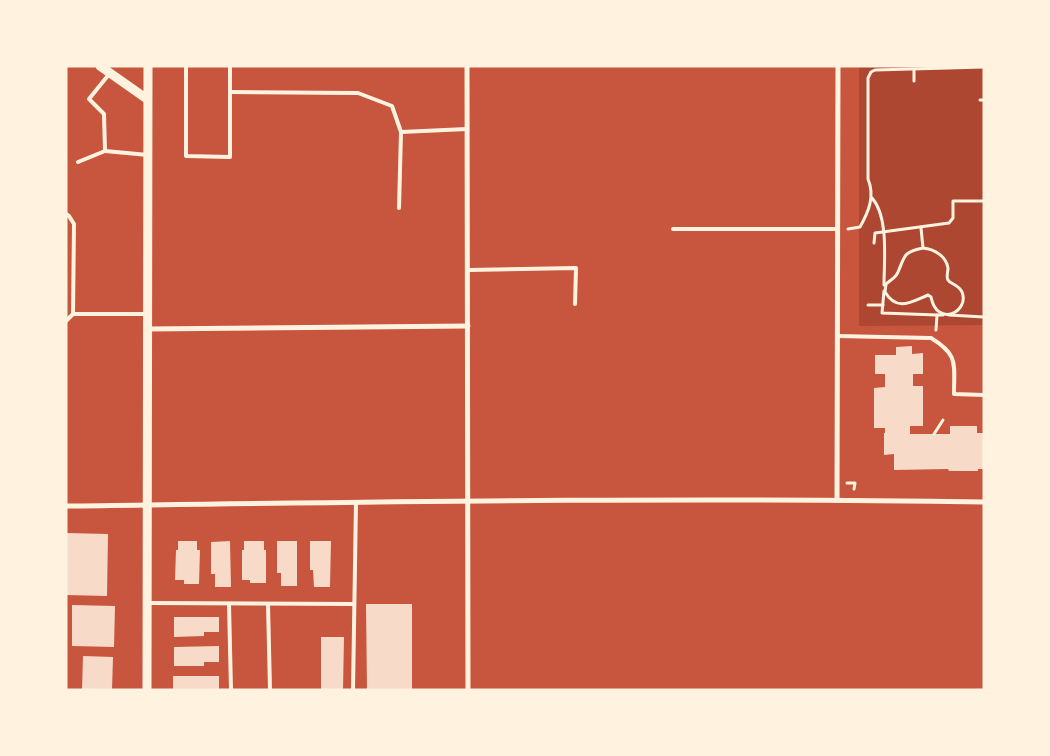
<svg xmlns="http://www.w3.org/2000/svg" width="1050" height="756" font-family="Helvetica,sans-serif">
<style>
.green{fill:#ae4732}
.building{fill:#f7dbc8}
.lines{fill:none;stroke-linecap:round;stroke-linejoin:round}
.path{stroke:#fff3e0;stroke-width:3}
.service{stroke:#fff3e0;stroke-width:4}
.minor{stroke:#fff3e0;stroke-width:5}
.tertiary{stroke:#fff3e0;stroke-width:9}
</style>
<rect width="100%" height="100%" fill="#c8553d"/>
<path class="green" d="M859 66H984V325L859 326Z"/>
<g class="building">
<path d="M912 346V354L923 353V374H913V386H923V426H910V434H950V426H977V433H984V469H978V471H949L948 469 894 470V454L884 455V433H885V428H874V388L885 387V374H875V355H896V347Z"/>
<path d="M66 533 108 534 107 596 66 595Z"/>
<path d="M178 541H197V550H200L199 584H184V580H175L176 550H178Z"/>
<path d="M230 541 231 587H215V574H211V542Z"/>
<path d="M244 541H264V550H266V583H250V580H242V550H244Z"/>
<path d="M277 541H297V586H281V573H277Z"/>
<path d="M310 541H331L330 587H314L313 570H310Z"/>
<path d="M366 604H412V690H367Z"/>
<path d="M72 605 115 606 114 647 72 646Z"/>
<path d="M174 617H219V632H204V636L174 637Z"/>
<path d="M321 637H344L343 690H321Z"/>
<path d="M219 646V662H204V666H174V647Z"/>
<path d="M83 656 113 657 112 690H82Z"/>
<rect x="173" y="676" width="46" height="14"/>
</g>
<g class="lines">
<g class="path">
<path d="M914 70V81"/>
<path d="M980 100H984"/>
<path d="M872 198C889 217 884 261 884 285"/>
<path d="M921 228 923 248C934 249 946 256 948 268 948 272 946 277 948 280 950 284 958 284 962 292 970 312 937 328 931 297L928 295C911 302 897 312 885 292L886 284C890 280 896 278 898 272 905 256 903 252 923 248"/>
<path d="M848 229 860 227C869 211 875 196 868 179V78L871 72 875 70 984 67"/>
<path d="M874 243 875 233 949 223 953 218V201H984"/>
<path d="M884 291 882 313 937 315"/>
<path d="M868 305H883"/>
<path d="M949 315 984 317"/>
<path d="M936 330 937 315H943"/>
<path d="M934 434 943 420"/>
<path d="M847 483H855L854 489"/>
</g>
<g class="service">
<path d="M186 66V156L230 157V66"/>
<path d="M110 73 89 99 104 114 105 151 148 155"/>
<path d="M231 92 358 93 392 106 401 132"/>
<path d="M78 162 105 151"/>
<path d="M399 208 401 132 467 129"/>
<path d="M66 214 69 216 74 224 73 314H148"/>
<path d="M673 229H838"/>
<path d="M468 270 576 268 575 304"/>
<path d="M66 321 73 314"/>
<path d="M837 336 931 338C959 355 954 364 954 394L984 395"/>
<path d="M147 603 354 604"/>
<path d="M229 604 231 690"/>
<path d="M268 604 270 690"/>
<path d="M353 690 356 502"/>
</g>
<g class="minor">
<path d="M467 66 468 690"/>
<path d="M148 329 468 326"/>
<path d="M837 499 838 66"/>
<path d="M66 506C372 502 678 497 984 502"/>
</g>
<g class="tertiary">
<path d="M100 66 147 99"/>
<path d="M147 690 148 66"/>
</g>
</g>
<rect width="1050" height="756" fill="none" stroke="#fff3e0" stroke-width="135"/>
</svg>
